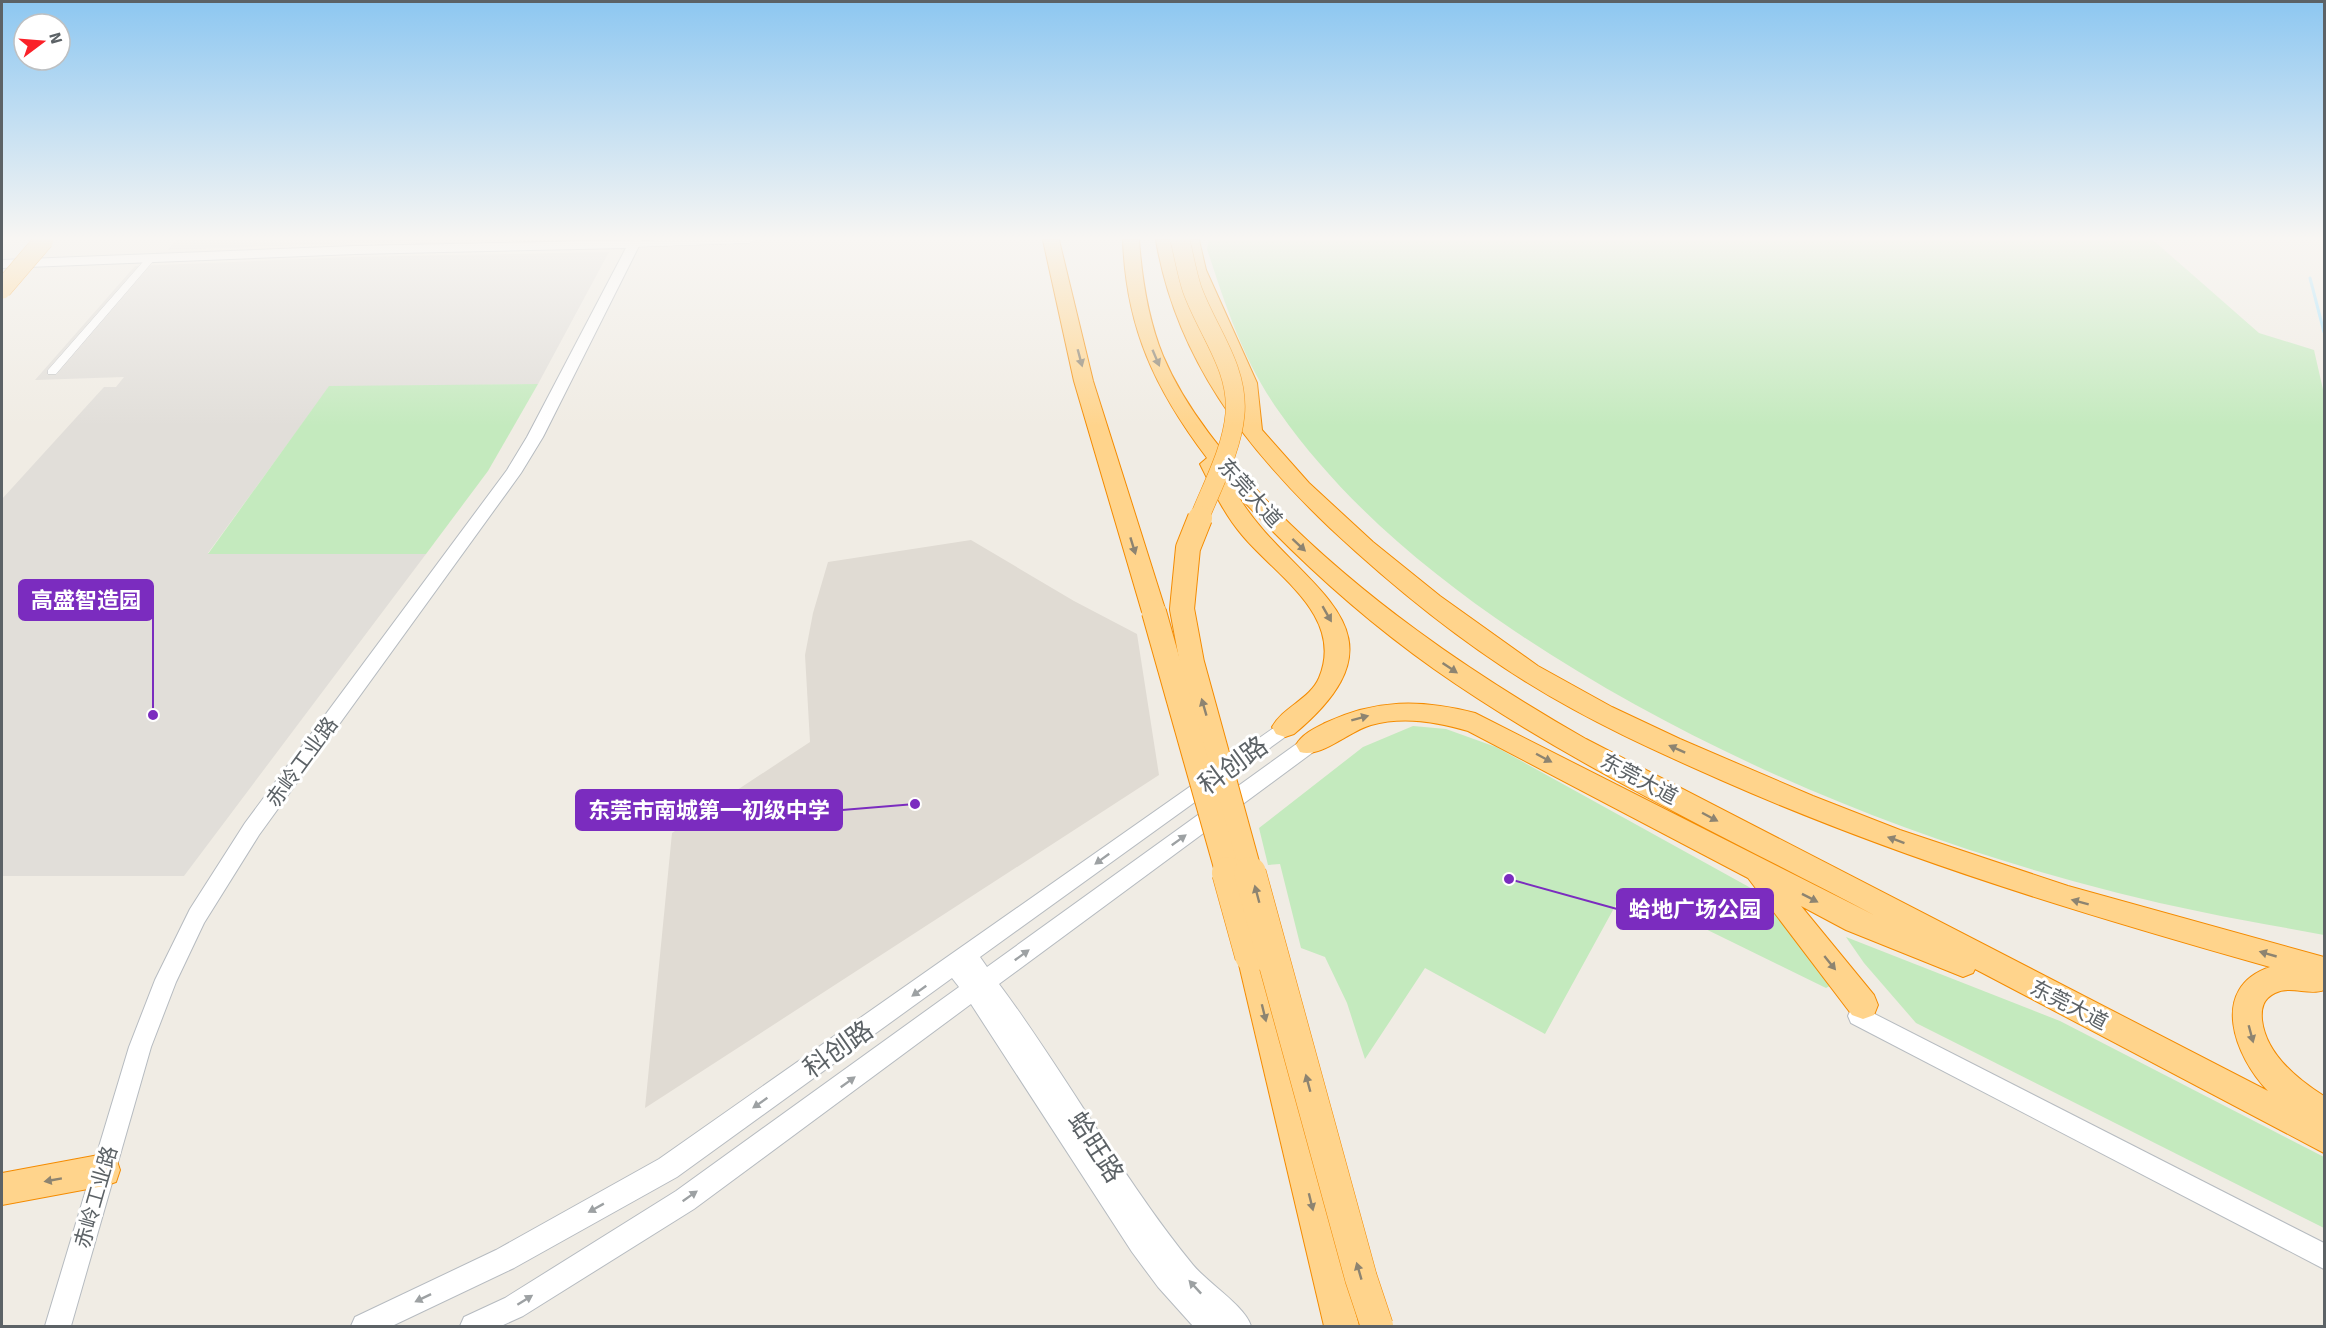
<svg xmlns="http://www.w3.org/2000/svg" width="2326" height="1328" font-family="Signika,'Noto Sans SC',sans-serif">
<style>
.industrial{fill:#e1ded9}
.education{fill:#e0dbd3}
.green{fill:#c4eabe}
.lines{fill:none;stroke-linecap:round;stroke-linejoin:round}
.stream{stroke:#a5e3ff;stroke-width:3}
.street-casing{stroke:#b7bbc0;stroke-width:1}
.secondary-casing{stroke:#b6bbc0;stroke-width:2}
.highway-casing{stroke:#f48b00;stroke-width:2}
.street{fill:#fff;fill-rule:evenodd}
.secondary{fill:#fff;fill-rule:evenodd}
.highway{fill:#ffd48c;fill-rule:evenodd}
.highway-bridge-far2-casing{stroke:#f48b00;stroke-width:20;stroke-linecap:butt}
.highway-bridge-far1-casing{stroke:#f48b00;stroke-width:26;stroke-linecap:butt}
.highway-bridge-casing{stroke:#f48b00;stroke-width:33;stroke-linecap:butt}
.highway-bridge-far2{stroke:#ffd48c;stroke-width:19}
.highway-bridge-far1{stroke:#ffd48c;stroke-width:24}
.highway-bridge{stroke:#ffd48c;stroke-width:32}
.oneway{fill:#8d8471}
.oneway2{fill:#9da1a3}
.labels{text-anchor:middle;stroke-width:6;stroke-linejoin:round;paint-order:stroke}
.street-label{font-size:21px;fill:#5c6266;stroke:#fff}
.near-street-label{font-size:26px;fill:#5c6266;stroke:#fff}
.leader{fill:none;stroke:#7b2cbf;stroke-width:2}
.callout-dot{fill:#7b2cbf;stroke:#fff;stroke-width:2}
.callout{fill:#7b2cbf;stroke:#7b2cbf;stroke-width:2}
.callout-label{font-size:22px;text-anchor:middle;font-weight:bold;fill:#fff}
</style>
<rect width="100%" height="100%" fill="#f0ece4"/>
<g class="industrial">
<path d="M176 240H439L168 250Z"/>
<path d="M609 252 538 384 329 387 208 553 426 554 184 876H2V499L104 387H116L124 377 35 380 135 266 350 257Z"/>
</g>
<path class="education" d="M971 540 1074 601 1137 634 1159 775 645 1108 672 833 810 742 805 655 813 613 828 562Z"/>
<g class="green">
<path d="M1209 240H2153L2259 333 2314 350 2324 394V935C2284 927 2243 921 2202 912 1964 863 1719 768 1516 632 1427 572 1342 501 1280 413 1244 363 1226 307 1207 249Z"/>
<path d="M538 384 488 471 426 554H208L329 386Z"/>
<path d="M1413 726 1446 729 1496 747 1758 892 1811 937 1839 981 1826 988 1679 916 1619 899 1545 1034 1425 968 1365 1059 1347 1003 1325 957 1301 948 1280 864 1268 865 1259 828 1363 747Z"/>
<path d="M1846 937 2060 1021 2324 1157V1228L1916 1023 1864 963Z"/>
</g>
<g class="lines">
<path class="stream" d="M2310 278 2324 332"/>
<g class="street-casing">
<g id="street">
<path d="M657 240H754L750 243 634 247 629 244 634 241Z"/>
<path d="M151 255 154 256V260L56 374H48V370L148 256Z"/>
</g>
</g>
<g class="secondary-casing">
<g id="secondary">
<path d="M642 240 543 437 521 473 259 835 204 923 176 982 151 1047 71 1326H45L129 1047 155 980 190 909 245 823 507 470 527 437 626 248 355 254 2 268V260L355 246Z"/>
<path d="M1285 720 1292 722 1294 727 1292 732 980 957 987 967 1302 740 1309 738 1316 740 1319 745 1316 750 999 984C1067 1075 1121 1177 1193 1265 1208 1283 1245 1306 1251 1326H1193L1158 1287 1132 1252 971 1004 694 1209 523 1316 501 1326H460L464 1317 505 1298 676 1191 959 987 952 978 677 1177 514 1268 392 1326H351L355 1317 496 1250 659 1159Z"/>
<path d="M1859 1006 2324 1243V1269L1851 1023 1848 1016 1851 1009Z"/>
</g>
</g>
<g class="highway-casing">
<g id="highway">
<path d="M1043 240H1059L1093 381 1166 612 1162 618 1154 620 1146 618 1142 612 1074 381Z"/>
<path d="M1123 240H1139C1142 280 1148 319 1163 356 1186 410 1226 457 1266 500 1360 597 1469 672 1586 739L2268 1091C2235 1057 2208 988 2270 967 2082 914 1900 859 1721 780 1655 751 1589 721 1528 683 1457 639 1390 584 1330 528 1245 447 1176 358 1156 240H1172C1184 300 1206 350 1239 400L1237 383 1188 270 1183 240H1199L1206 270 1257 383 1262 430 1309 483 1373 542 1440 596 1538 666 1612 707 1680 739 1813 796 1900 830 2068 886 2324 957V990C2309 996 2291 985 2275 993 2263 999 2261 1008 2262 1020 2266 1054 2297 1079 2324 1096V1153L1975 969 1973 973 1963 977 1846 930 1801 906 1874 995 1878 1005 1874 1015 1863 1019 1852 1015 1748 878 1468 731C1436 722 1404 716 1371 725 1349 731 1320 759 1300 752L1296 745C1302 734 1315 728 1325 723 1376 699 1421 699 1475 713L1874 915C1728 838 1569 764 1434 669 1362 618 1297 559 1237 494 1290 586 1425 625 1294 734L1285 737 1276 734 1272 727C1283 707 1310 699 1319 678 1345 616 1276 576 1242 535 1224 514 1212 488 1200 464L1207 458C1155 389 1126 328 1123 240Z"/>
<path d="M1251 943 1261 947 1265 956 1359 1326H1324L1237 956 1241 947Z"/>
<path d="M104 1154 116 1158 120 1170 116 1182 104 1186 2 1205V1173Z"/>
</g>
</g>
<use href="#street" class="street"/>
<use href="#secondary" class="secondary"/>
<use href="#highway" class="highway"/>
<g class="highway-bridge-far2-casing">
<g id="highway-bridge-far2">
<path d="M1180 240C1184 256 1187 274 1192 289 1207 331 1239 368 1235 414 1232 450 1212 486 1199 519"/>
<path d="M2 289 44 240"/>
</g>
</g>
<g class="highway-bridge-far1-casing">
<g id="highway-bridge-far1">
<path d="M1200 518 1188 548 1182 609 1192 663 1250 874"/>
<path d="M1154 612 1228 874"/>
</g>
</g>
<g class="highway-bridge-casing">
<g id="highway-bridge">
<path d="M1228 873 1251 956"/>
<path d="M1250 873 1361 1278 1377 1326"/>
</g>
</g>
<use href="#highway-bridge-far2" class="highway-bridge-far2"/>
<use href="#highway-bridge-far1" class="highway-bridge-far1"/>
<use href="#highway-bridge" class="highway-bridge"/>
</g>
<defs><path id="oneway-solid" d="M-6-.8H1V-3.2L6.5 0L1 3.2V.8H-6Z" transform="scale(1.5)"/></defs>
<g class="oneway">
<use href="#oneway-solid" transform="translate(1080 358) rotate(75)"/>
<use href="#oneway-solid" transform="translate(1156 358) rotate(67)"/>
<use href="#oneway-solid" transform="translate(1299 545) rotate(43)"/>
<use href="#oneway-solid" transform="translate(1133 546) rotate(73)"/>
<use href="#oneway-solid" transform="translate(1327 614) rotate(60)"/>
<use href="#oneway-solid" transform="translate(1450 668) rotate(34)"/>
<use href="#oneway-solid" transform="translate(1204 707) rotate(-106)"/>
<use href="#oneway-solid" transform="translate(1360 718) rotate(-15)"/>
<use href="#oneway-solid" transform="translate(1677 749) rotate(-156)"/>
<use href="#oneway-solid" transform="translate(1544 758) rotate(28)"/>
<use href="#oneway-solid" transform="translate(1710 817) rotate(28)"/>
<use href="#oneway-solid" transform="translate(1896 840) rotate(-160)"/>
<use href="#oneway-solid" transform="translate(1257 894) rotate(-105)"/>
<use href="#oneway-solid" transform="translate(1810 898) rotate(27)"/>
<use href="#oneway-solid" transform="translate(2080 902) rotate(-165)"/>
<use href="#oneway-solid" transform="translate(2268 954) rotate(-164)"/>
<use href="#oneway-solid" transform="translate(1830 963) rotate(51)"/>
<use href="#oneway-solid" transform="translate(1264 1013) rotate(76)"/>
<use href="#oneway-solid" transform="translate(2251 1034) rotate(75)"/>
<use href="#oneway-solid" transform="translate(1308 1083) rotate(-105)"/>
<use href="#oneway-solid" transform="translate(53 1180) rotate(170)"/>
<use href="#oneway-solid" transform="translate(1311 1202) rotate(76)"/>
<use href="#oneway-solid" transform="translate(1359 1271) rotate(-106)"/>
</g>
<g class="oneway2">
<use href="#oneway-solid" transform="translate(1179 840) rotate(-36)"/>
<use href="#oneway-solid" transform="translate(1102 859) rotate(144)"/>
<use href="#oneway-solid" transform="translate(1022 955) rotate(-36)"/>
<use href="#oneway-solid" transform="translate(919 991) rotate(144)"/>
<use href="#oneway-solid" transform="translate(848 1082) rotate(-36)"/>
<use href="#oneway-solid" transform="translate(760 1103) rotate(145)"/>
<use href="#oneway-solid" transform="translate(690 1196) rotate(-35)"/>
<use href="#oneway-solid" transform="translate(596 1208) rotate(151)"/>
<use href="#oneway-solid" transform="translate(1195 1287) rotate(-133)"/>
<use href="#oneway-solid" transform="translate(423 1298) rotate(154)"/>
<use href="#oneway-solid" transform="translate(525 1300) rotate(-32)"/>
</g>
<linearGradient id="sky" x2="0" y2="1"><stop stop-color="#8dc7f1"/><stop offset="0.56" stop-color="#f8f6f3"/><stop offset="1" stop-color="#f8f6f3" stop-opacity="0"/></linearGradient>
<rect width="2326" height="426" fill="url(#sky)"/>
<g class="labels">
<g class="street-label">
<text transform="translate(1250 493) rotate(48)" y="7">东莞大道</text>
<text transform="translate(302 762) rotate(-54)" y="7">赤岭工业路</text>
<text transform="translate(1639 779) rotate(28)" y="7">东莞大道</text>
<text transform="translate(2069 1005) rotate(27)" y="7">东莞大道</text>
<text transform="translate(96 1197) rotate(-74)" y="7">赤岭工业路</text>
</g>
<g class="near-street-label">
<text transform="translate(1233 765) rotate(-36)" y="9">科创路</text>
<text transform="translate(838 1049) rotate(-35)" y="9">科创路</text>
<text transform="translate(1096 1147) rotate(57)" y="9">蛤旺路</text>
</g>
</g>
<path class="leader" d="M153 715L153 600M915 804L842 810M1509 879L1617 909"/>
<g class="callout-dot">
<circle cx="153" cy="715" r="6"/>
<circle cx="915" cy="804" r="6"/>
<circle cx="1509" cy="879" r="6"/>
</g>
<g class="callout">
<rect x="19" y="580" width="134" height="40" rx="6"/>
<rect x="576" y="790" width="266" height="40" rx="6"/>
<rect x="1617" y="889" width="156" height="40" rx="6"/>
</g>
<g class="callout-label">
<text x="86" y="608">高盛智造园</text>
<text x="709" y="818">东莞市南城第一初级中学</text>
<text x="1695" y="917">蛤地广场公园</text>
</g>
<rect width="2326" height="1328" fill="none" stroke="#5c6266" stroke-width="6"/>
<g transform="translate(42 42) rotate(74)"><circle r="28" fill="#ffffff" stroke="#bec0c2" stroke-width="1.5"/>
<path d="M0-4.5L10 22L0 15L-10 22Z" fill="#fa2129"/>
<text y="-9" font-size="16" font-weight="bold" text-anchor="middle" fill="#5c6266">N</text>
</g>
</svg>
